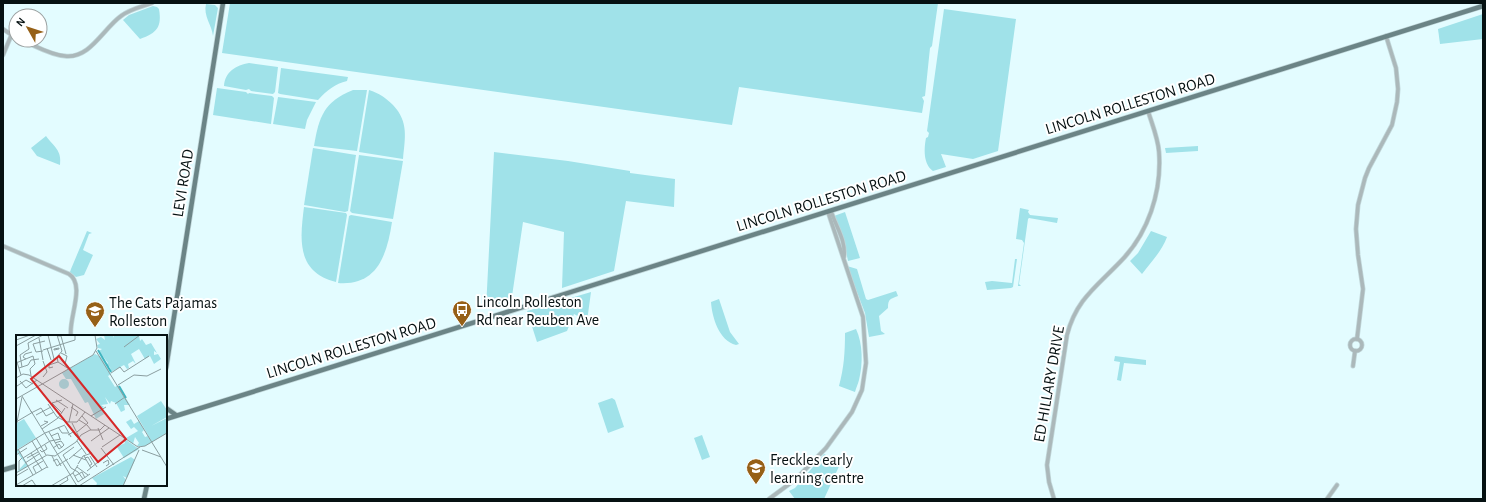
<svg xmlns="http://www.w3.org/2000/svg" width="1486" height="502" font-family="'Alegreya Sans',sans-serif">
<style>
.green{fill:#a0e2e9}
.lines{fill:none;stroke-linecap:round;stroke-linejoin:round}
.minor-casing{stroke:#c0d6d9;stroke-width:5}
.major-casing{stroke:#c0d6d9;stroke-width:6}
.minor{stroke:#abb8ba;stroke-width:3.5}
.major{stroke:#6b8486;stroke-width:4.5}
.labels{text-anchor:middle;stroke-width:4;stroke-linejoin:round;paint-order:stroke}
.street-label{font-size:16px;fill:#061112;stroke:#fff}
.poi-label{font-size:16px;fill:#061112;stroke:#fff;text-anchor:start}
.inset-river{fill:none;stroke:#41b5c0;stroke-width:2}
.inset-road{fill:none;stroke:#8b9ea0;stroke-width:1}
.view{fill:#d62828;fill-opacity:0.15;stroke:#d62828;stroke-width:2}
.inset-edge{fill:none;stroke:#061112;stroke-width:2}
</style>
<rect width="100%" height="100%" fill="#e3fcff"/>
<g class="green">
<path d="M230 3H938L932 46 930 48 925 96 922 97 924 101 922 113 739 87 732 125 222 53Z"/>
<path d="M206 4 215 5 218 8 213 36C212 25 203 16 206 4Z"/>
<path d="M153 6 157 7 159 9C162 27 157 33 140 39L123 20 129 15Z"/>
<path d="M944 9 1016 19 998 151 973 159 941 154 946 167 933 171C923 164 924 148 926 138L928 137 929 133 927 131Z"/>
<path d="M1483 14V39L1440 44 1438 29Z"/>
<path d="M249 63 278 67 275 92 273 94 251 91 249 89 246 90 224 86C225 72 236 65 249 63Z"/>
<path d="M281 68 348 77 347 81C335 84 327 90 318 100L280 94 278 93Z"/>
<path d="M217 88 246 92 248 94 249 93 272 96 274 98 271 124 213 115Z"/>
<path d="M353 90H367L357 151 314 146C319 116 324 102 353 90Z"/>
<path d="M369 90C379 93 386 98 393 105 409 122 405 138 403 159L359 152Z"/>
<path d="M278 97 316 102 307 120 305 129 273 124Z"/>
<path d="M46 136C54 147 62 150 60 165L37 156 31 148Z"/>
<path d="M1198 146V151L1166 153 1165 148Z"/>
<path d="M313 148 356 155 348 211 345 212 304 205Z"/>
<path d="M494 152 568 161 630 171V173L675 179 674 207 626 201 614 271 562 288 564 232 523 222 511 303 486 309Z"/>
<path d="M359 155 403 161 393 219 352 213 350 211Z"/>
<path d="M304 207 346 213 347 215 336 282C296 272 300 239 304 207Z"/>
<path d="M1020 208 1029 210 1028 212 1030 215 1058 218 1057 223 1029 218 1028 219 1019 284 1021 286H1018L1024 243 1022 240 1016 239Z"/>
<path d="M845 212 860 258 848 261 843 237 834 216Z"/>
<path d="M351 215 392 222C387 254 378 286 338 283L349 216Z"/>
<path d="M87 231 92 233 89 234 83 250 93 255 84 275 76 277 70 272 71 269Z"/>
<path d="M1151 231 1167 237C1162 251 1151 262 1142 274L1130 261 1138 253Z"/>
<path d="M1015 259H1017L1013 287 1011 288 987 290 985 282 992 281 1012 283Z"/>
<path d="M847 266 857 269 866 299 868 300 896 291 898 296C890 299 888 299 888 308L879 316 881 331 885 334 869 337 865 313Z"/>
<path d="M591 292 587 321 574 314 567 331 537 342 527 311Z"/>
<path d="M719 299 730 332 739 344 736 345C719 341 712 317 711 302Z"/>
<path d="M856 329C863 344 863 364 859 380 858 384 856 388 855 392L839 386C844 368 845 352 845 333Z"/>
<path d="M1115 356 1146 360V365L1124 363 1121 381 1117 380 1120 362 1114 361Z"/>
<path d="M612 398 615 400 624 427 608 433 598 403Z"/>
<path d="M702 435 710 457 702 460 694 438Z"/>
<path d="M824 454 841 462 824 499H795L789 491 795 488Z"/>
</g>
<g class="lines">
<g class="minor-casing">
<g id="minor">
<path d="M3 29 16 38"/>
<path d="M21 40C34 45 50 55 65 56 90 59 103 29 121 16 130 9 141 7 152 3"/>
<path d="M3 55 11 36"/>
<path d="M831 211C836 227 846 240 844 257"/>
<path d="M3 246 69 274C86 285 68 319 71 336"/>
<circle cx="1356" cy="345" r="6"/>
<path d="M1357 339 1363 289 1358 255 1356 229 1358 205 1365 178 1369 168 1392 125 1397 102 1398 89 1396 68 1386 36"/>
<path d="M1353 366 1355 351"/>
<path d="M769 499 796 479 826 448 852 412 862 390 866 363 863 317 828 212"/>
<path d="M1054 499 1049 482 1047 465 1067 335C1076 300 1096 287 1120 262 1148 234 1162 192 1159 152 1158 138 1152 124 1148 111"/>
<path d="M1327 499 1337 485"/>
</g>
</g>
<g class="major-casing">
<g id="major">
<path d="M166 368 223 3"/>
<path d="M166 408 176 415"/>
<path d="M166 419 1483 6"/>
<path d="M3 470 17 466"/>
<path d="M144 499 147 485"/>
</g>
</g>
<use href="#minor" class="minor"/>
<use href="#major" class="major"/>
</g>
<defs>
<g id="bus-pin" transform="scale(1)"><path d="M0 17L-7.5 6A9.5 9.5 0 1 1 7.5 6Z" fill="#966017" stroke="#fff"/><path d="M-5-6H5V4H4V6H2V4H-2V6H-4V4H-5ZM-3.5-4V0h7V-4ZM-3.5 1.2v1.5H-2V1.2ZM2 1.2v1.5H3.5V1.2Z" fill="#fff"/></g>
<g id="school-pin" transform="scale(1)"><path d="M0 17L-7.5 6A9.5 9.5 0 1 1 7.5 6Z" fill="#966017" stroke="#fff"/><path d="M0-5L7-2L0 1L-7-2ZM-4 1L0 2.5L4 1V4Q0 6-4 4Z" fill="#fff"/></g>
</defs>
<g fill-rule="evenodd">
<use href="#bus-pin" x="462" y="310"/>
<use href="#school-pin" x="95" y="311"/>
<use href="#school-pin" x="756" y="468"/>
</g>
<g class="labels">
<g class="street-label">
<text transform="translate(1130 103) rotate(-17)" y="6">LINCOLN ROLLESTON ROAD</text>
<text transform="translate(182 183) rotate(-81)" y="6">LEVI ROAD</text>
<text transform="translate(821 200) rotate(-17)" y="6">LINCOLN ROLLESTON ROAD</text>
<text transform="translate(351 347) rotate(-17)" y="6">LINCOLN ROLLESTON ROAD</text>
<text transform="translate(1048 384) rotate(-80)" y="6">ED HILLARY DRIVE</text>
</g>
<g class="poi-label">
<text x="476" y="307">Lincoln Rolleston<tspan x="476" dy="18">Rd near Reuben Ave</tspan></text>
<text x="109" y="308">The Cats Pajamas<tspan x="109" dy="18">Rolleston</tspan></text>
<text x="770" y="465">Freckles early<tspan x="770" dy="18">learning centre</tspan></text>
</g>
</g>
<g transform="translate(16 335)">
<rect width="151" height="151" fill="#e3fcff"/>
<path d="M88 0H97V3L98 0H123L124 6 126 4 130 10 135 8 141 18 138 16V20L142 19 145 24 138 29 134 21 129 24 123 14 115 19 120 29 117 26 112 29 113 33 111 34 108 30 95 37 94 32 90 30 92 28 83 16 86 14 82 13 81 10 84 9 80 4 85 2 89 5ZM79 19 85 22 95 39 92 41 99 52 102 50 114 70H108L109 75 105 77 100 68 95 66 94 69 89 62 92 69 85 70 88 72 85 74 88 79 80 84 72 67 69 68 55 44H50L46 38ZM43 49a5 5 0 1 1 10 0a5 5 0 1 1-10 0ZM145 66 151 75V82L135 91 151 83V98L136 107 121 81ZM8 84 20 103 2 114 12 131 0 138 9 128 0 116 1 88ZM115 84 118 89 123 86 128 95 126 97 129 102 132 101 136 107 129 111H121L123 108 119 102 117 109 110 103 122 96 118 92 115 94 110 87ZM107 103 123 114 108 123 101 112 109 108ZM115 122 119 125 111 143 107 141 110 145 107 151H80L81 148 76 143Z" fill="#a0e2e9"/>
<path class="inset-river" d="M82 15 95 37M103 51 110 63"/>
<path class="inset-road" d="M32 0 38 24M41 0 46 16 41 22 42 27 53 34M42 1H45L50 19M23 3 27 25M0 5 14 0M0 11 20 0M108 12 124 0M31 13 35 25M43 13V14L38 15V14ZM13 14 12 8 27 0M27 15 59 5V0M27 16 20 17 17 9 29 6M80 16 151 132M45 18 51 21 49 29M0 24 5 40M10 24 7 22 9 19 16 17M0 28 17 21 19 29 14 34 15 41M6 32 4 20 13 14M37 32 33 33V30L42 27M3 33 12 30 15 25 23 24M95 38 104 32 108 37 133 21M27 42 31 37 27 26M0 43 7 39 13 40 122 112 129 111 151 98M4 46 10 53 21 45M102 50 118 40 131 41 145 34M1 51 10 45 17 49M6 61 16 78M0 64 77 20 81 13 79 0M40 65 52 73M46 65 36 68 46 78M32 69 41 82 51 87H61L69 77M99 69 109 62M55 72 62 77 60 81M15 76 61 151M17 77 25 73 30 81 38 77M20 80 35 72M75 81 90 72M63 85 71 90 75 95M1 87 6 62M2 87H0L17 77M53 87 57 69M56 88 63 102M25 91 32 87 28 86M49 91 55 102M42 92 46 98H52M82 93 87 105M26 94 42 83 49 73M33 97 43 114 46 112M61 97 72 88 66 81M52 100 57 97 60 101 62 100M35 101 42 98 44 104M20 103 30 120M16 106 32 133M61 106 70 119M75 106 93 93M39 108 45 106 48 110 46 112M58 112 47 120 55 133 62 137 67 144M86 112 104 100M37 113 43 109 46 113M85 113 98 130M2 114 17 140M24 115 26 117 31 114 29 110M126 115 145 122M0 116 29 98 49 90M15 118 26 135M0 120 11 113M57 120 70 125M36 121 41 131 52 124M68 121 75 133M74 121 81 132M7 123 34 106 45 104M11 123 22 117M69 123 72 122 76 129 73 131M53 124 66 113M37 126 41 124 45 131M9 128 23 119M87 128 92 125 93 129 90 131M62 129 67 121 76 118M61 132 72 140M3 135V126L6 123M71 136 93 118M0 138 31 120 39 121 60 107 65 100 74 95H84L89 90M20 138 17 132 27 126M57 138 62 147 74 139M0 141 12 134M59 141 66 137 69 143M0 150 31 132M6 151 16 145 20 151M35 151 57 138 62 130M42 151 52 145 51 142M63 151 124 112M107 151 123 115"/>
<path class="view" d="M43 21 110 104 82 127 15 44Z"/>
<rect width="151" height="151" class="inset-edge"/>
</g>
<rect width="1486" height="502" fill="none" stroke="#061112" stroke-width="8"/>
<g transform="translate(28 28) rotate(309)"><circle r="19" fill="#ffffff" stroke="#9ba0a0"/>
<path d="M0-3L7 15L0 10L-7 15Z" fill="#966017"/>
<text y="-6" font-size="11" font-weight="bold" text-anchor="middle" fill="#061112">N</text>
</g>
</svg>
